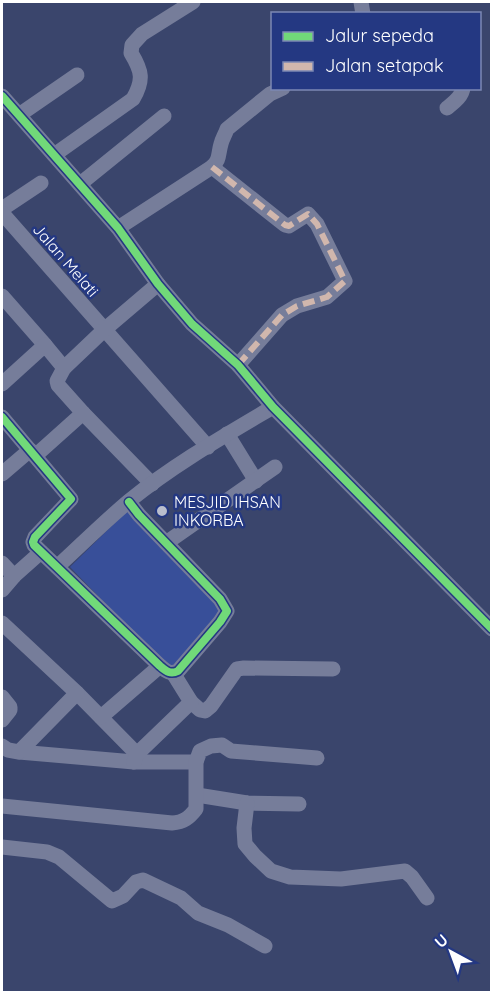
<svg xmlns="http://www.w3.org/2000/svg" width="493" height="994" font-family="Quicksand,sans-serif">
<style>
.pitch{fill:#384f99}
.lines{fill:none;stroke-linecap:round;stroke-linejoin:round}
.minor{stroke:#767d9a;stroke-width:15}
.quiet{stroke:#d1b7ad;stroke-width:6;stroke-dasharray:12 6;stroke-linecap:butt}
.cycleway-casing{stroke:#243882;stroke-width:11}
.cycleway{stroke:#71d979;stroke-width:8}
.poi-dot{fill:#babecc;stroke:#243882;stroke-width:2}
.labels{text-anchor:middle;stroke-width:5;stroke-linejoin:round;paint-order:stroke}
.street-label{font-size:16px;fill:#fff;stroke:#243882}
.poi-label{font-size:16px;fill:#fff;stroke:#243882;text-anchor:start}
</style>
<rect width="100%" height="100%" fill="#3a456c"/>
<path class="pitch" d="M130 508 230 610 170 670 70 567Z"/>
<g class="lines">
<g class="minor">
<path d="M361 2 363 14"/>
<path d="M2 96 118 228 158 284 192 324 238 365 273 407 492 629"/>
<path d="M447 108C453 103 462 97 463 88"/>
<path d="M19 115 77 75"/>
<path d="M54 155 133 99C144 80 142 71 131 53L132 45 142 34 193 2"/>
<path d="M212 167 285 225 289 226 308 214 317 224 345 281 327 297 297 306 282 315 238 365"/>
<path d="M80 184 164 116"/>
<path d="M2 209 41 183"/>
<path d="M2 213 208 447"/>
<path d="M118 228 212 167C220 160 218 154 221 144 222 139 225 135 227 129L270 94 283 88"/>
<path d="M2 296 45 345"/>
<path d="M2 384 45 345 64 368"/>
<path d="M2 417 71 499 35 537 33 542 34 545 160 666C166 671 170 675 178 671L220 622 227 611 220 599 139 515 129 502"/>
<path d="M227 434 256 481"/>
<path d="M35 456 83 413"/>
<path d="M2 474 30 450"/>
<path d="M152 484 83 413 58 385 57 381 64 368 104 330 158 284"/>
<path d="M166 543 275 467"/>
<path d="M2 563 14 576"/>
<path d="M57 567C81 545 104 522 129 501 173 465 224 436 273 407"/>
<path d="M2 590 14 576 41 552"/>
<path d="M2 623 77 693 137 754"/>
<path d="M2 697 10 707V710L2 720"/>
<path d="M191 702 200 710 205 711 211 706 237 669 244 668 333 669"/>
<path d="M101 717 160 666"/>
<path d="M2 746 8 750 19 752 134 762H196"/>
<path d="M19 752 77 693"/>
<path d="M134 762 137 754 191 702 173 673"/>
<path d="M197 795 247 803 299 804"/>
<path d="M247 803 244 828 245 844 255 856 271 871 290 877 341 879 405 871 412 877 427 898"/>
<path d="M2 806 172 823C184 822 189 818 196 809V762L200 751 211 746 222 745 231 751 317 758"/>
<path d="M2 847 47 852 59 857 112 901 123 896 136 882 143 880 181 898 198 913 228 925 265 946"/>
</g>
<path class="quiet" d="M212 167 285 225 289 226 308 214 317 224 345 281 327 297 297 306 282 315 238 365"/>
<g class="cycleway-casing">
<g id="cycleway">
<path d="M2 96 118 228 158 284 192 324 238 365 273 407 492 629"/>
<path d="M2 417 71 499 35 537 33 542 34 545 160 666C166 671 170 675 178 671L220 622 227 611 220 599 139 515 129 502"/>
</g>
</g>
<use href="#cycleway" class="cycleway"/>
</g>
<circle class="poi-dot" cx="162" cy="511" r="6"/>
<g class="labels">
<g class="street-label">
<text transform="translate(66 260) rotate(49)" y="6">Jalan Melati</text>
</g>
<g class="poi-label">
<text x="174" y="508">MESJID IHSAN<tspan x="174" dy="18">INKORBA</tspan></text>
</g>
</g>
<rect width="493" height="994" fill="none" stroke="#ffffff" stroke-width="6"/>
<rect x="271" y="12" width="210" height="78" fill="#243882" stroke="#7c88b4" stroke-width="1.5"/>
<rect x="283" y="32" width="30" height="9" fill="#71d979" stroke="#7c88b4" stroke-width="1.5"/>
<text x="325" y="42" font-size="18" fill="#ffffff">Jalur sepeda</text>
<rect x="283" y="62" width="30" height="9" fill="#d1b7ad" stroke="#7c88b4" stroke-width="1.5"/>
<text x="325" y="72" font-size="18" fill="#ffffff">Jalan setapak</text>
<g transform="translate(451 952) rotate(319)" stroke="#243882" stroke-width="4.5" paint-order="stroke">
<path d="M0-4.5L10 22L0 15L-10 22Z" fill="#ffffff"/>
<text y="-9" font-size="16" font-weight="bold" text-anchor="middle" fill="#ffffff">U</text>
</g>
</svg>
